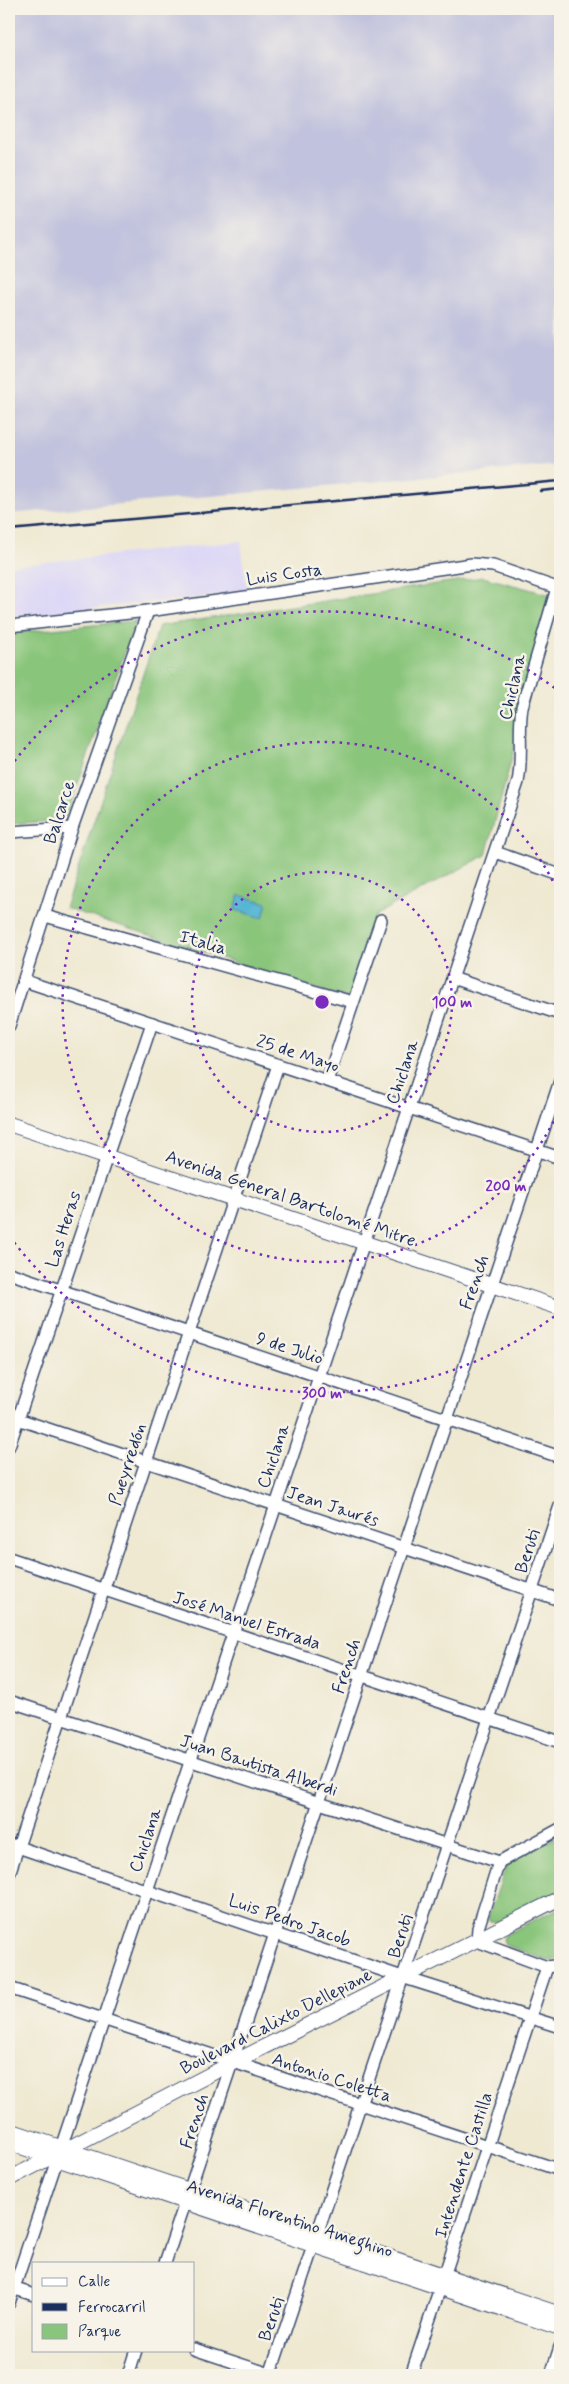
<svg xmlns="http://www.w3.org/2000/svg" width="569" height="2384" font-family="Mynerve,sans-serif">
<style>
.built{fill:#dbd6f7}
.industrial{fill:#c1c2dd}
.green{fill:#89c57a;stroke:#527a6c}
.water{fill:#56b5d4;stroke:#387299}
.lines{fill:none;stroke-linecap:round;stroke-linejoin:round}
.minor-casing{stroke:#3b4b6f;stroke-width:14}
.major-casing{stroke:#3b4b6f;stroke-width:16}
.minor{stroke:#fff;stroke-width:11}
.major{stroke:#fff;stroke-width:14}
.rail{stroke:#1b2f5e;stroke-width:2.5}
.ring{fill:none;stroke:#7b2cbf;stroke-width:2.5;stroke-dasharray:2.5 5}
.labels{text-anchor:middle;stroke-width:5;stroke-linejoin:round;paint-order:stroke}
.street-label{font-size:18px;fill:#1b2f5e;stroke:#f7f3e8}
.centre{fill:#7b2cbf;stroke:#f7f3e8;stroke-width:2.5}
.ring-label{font-size:15px;text-anchor:middle;font-weight:bold;fill:#7b2cbf;stroke:#f7f3e8;stroke-width:5;stroke-linejoin:round;paint-order:stroke}
</style>
<rect width="100%" height="100%" fill="#f7f3e8"/>
<filter id="ink" filterUnits="userSpaceOnUse"><feTurbulence type="fractalNoise" baseFrequency=".02" numOctaves="2"/><feDisplacementMap in="SourceGraphic" scale="10" xChannelSelector="R" yChannelSelector="G"/><feConvolveMatrix kernelMatrix="1 2 1 2 8 2 1 2 1" color-interpolation-filters="sRGB"/></filter>
<filter id="wash" filterUnits="userSpaceOnUse"><feTurbulence type="fractalNoise" baseFrequency=".0096" numOctaves="4" result="noise"/><feDisplacementMap in="SourceGraphic" scale="20" xChannelSelector="R" yChannelSelector="G"/><feGaussianBlur stdDeviation="1.12" result="paint"/><feColorMatrix in="noise" values="0 0 0 0 0 0 0 0 0 0 0 0 0 0 0 0 0 1.4 0 .05"/><feComposite in="paint" operator="in"/></filter>
<g filter="url(#wash)">
<rect width="100%" height="100%" fill="#efe9d2"/>
<path class="built" d="M241 541 247 593 9 616V566Z"/>
<path class="industrial" d="M9 9H560V465L9 514Z"/>
<g class="green">
<path d="M483 577 555 596 486 855 375 915 349 999 65 908 159 626Z"/>
<path d="M136 621 65 820 9 824V633Z"/>
<path d="M560 1836V1891L500 1922 490 1921 488 1918 507 1864 511 1860Z"/>
<path d="M560 1907V1959L549 1961 505 1945 503 1939 505 1935Z"/>
</g>
<path class="water" d="M239 895 267 903 263 918 235 910Z"/>
</g>
<g filter="url(#ink)">
<g class="lines">
<g class="minor-casing">
<g id="minor">
<path d="M9 626 148 611 472 564 493 566 560 589"/>
<path d="M9 832 72 828"/>
<path d="M495 852 560 875"/>
<path d="M45 916 353 1002"/>
<path d="M452 978 560 1014"/>
<path d="M25 981 560 1158"/>
<path d="M9 1026 72 828 148 611"/>
<path d="M327 1081 381 920"/>
<path d="M9 1273 560 1457"/>
<path d="M9 1416 560 1600"/>
<path d="M9 1446 152 1023"/>
<path d="M9 1558 560 1742"/>
<path d="M9 1701 499 1862"/>
<path d="M560 1829 499 1862 478 1928 477 1941 547 1967 560 1965"/>
<path d="M9 1844 405 1978 560 2027"/>
<path d="M9 1874 278 1065"/>
<path d="M9 1988 560 2170"/>
<path d="M165 2263 560 1081"/>
<path d="M9 2287 34 2295"/>
<path d="M9 2303 518 782C523 757 518 732 522 707L557 588"/>
<path d="M194 2349 273 2375"/>
<path d="M128 2375 136 2350"/>
<path d="M270 2375 560 1506"/>
<path d="M411 2375 547 1967"/>
<path d="M551 2375 560 2347"/>
</g>
</g>
<g class="major-casing">
<g id="major">
<path d="M9 1124 560 1308"/>
<path d="M9 2130 560 2314"/>
<path d="M9 2143 560 2328"/>
<path d="M9 2179 232 2063 560 1898"/>
</g>
</g>
<use href="#minor" class="minor"/>
<use href="#major" class="major"/>
<g class="rail">
<path d="M540 491 560 489"/>
<path d="M9 530 560 481"/>
</g>
</g>
</g>
<g class="ring">
<circle cx="322" cy="1002" r="130"/>
<path d="M560 1108A260 260 0 1 1 560 896"/>
<path d="M560 1312A391 391 0 0 1 10 1237M10 767A391 391 0 0 1 560 692"/>
</g>
<g class="labels">
<g class="street-label">
<text transform="translate(284 574) rotate(-8)" y="6">Luis Costa</text>
<text transform="translate(512 687) rotate(-77)" y="6">Chiclana</text>
<text transform="translate(59 812) rotate(-72)" y="6">Balcarce</text>
<text transform="translate(203 942) rotate(16)" y="6">Italia</text>
<text transform="translate(298 1053) rotate(18)" y="6">25 de Mayo</text>
<text transform="translate(402 1072) rotate(-71)" y="6">Chiclana</text>
<text transform="translate(291 1198) rotate(19)" y="6">Avenida General Bartolomé Mitre</text>
<text transform="translate(63 1229) rotate(-72)" y="6">Las Heras</text>
<text transform="translate(474 1282) rotate(-71)" y="6">French</text>
<text transform="translate(290 1348) rotate(18)" y="6">9 de Julio</text>
<text transform="translate(273 1456) rotate(-71)" y="6">Chiclana</text>
<text transform="translate(127 1464) rotate(-72)" y="6">Pueyrredón</text>
<text transform="translate(333 1506) rotate(18)" y="6">Jean Jaurés</text>
<text transform="translate(527 1551) rotate(-72)" y="6">Beruti</text>
<text transform="translate(247 1620) rotate(18)" y="6">José Manuel Estrada</text>
<text transform="translate(346 1666) rotate(-72)" y="6">French</text>
<text transform="translate(259 1765) rotate(18)" y="6">Juan Bautista Alberdi</text>
<text transform="translate(145 1840) rotate(-71)" y="6">Chiclana</text>
<text transform="translate(290 1920) rotate(19)" y="6">Luis Pedro Jacob</text>
<text transform="translate(400 1936) rotate(-72)" y="6">Beruti</text>
<text transform="translate(276 2021) rotate(-27)" y="6">Boulevard Calixto Dellepiane</text>
<text transform="translate(332 2077) rotate(18)" y="6">Antonio Coletta</text>
<text transform="translate(194 2121) rotate(-72)" y="6">French</text>
<text transform="translate(463 2165) rotate(-72)" y="6">Intendente Castilla</text>
<text transform="translate(290 2218) rotate(18)" y="6">Avenida Florentino Ameghino</text>
<text transform="translate(271 2319) rotate(-71)" y="6">Beruti</text>
</g>
</g>
<circle cx="322" cy="1002" r="8" class="centre"/>
<g class="ring-label">
<text x="452" y="1007">100 m</text>
<text x="506" y="1191">200 m</text>
<text x="322" y="1398">300 m</text>
</g>
<rect width="569" height="2384" fill="none" stroke="#f7f3e8" stroke-width="30"/>
<rect x="32" y="2262" width="162" height="90" fill="#f7f3e8" stroke="#9fa5b1"/>
<rect x="42" y="2278" width="25" height="8" fill="#ffffff" stroke="#9fa5b1"/>
<text x="78" y="2286" font-size="15" fill="#1b2f5e">Calle</text>
<rect x="42" y="2303" width="25" height="8" fill="#1b2f5e" stroke="#9fa5b1"/>
<text x="78" y="2312" font-size="15" fill="#1b2f5e">Ferrocarril</text>
<rect x="42" y="2324" width="25" height="15" fill="#89c57a" stroke="#9fa5b1"/>
<text x="78" y="2336" font-size="15" fill="#1b2f5e">Parque</text>
</svg>
